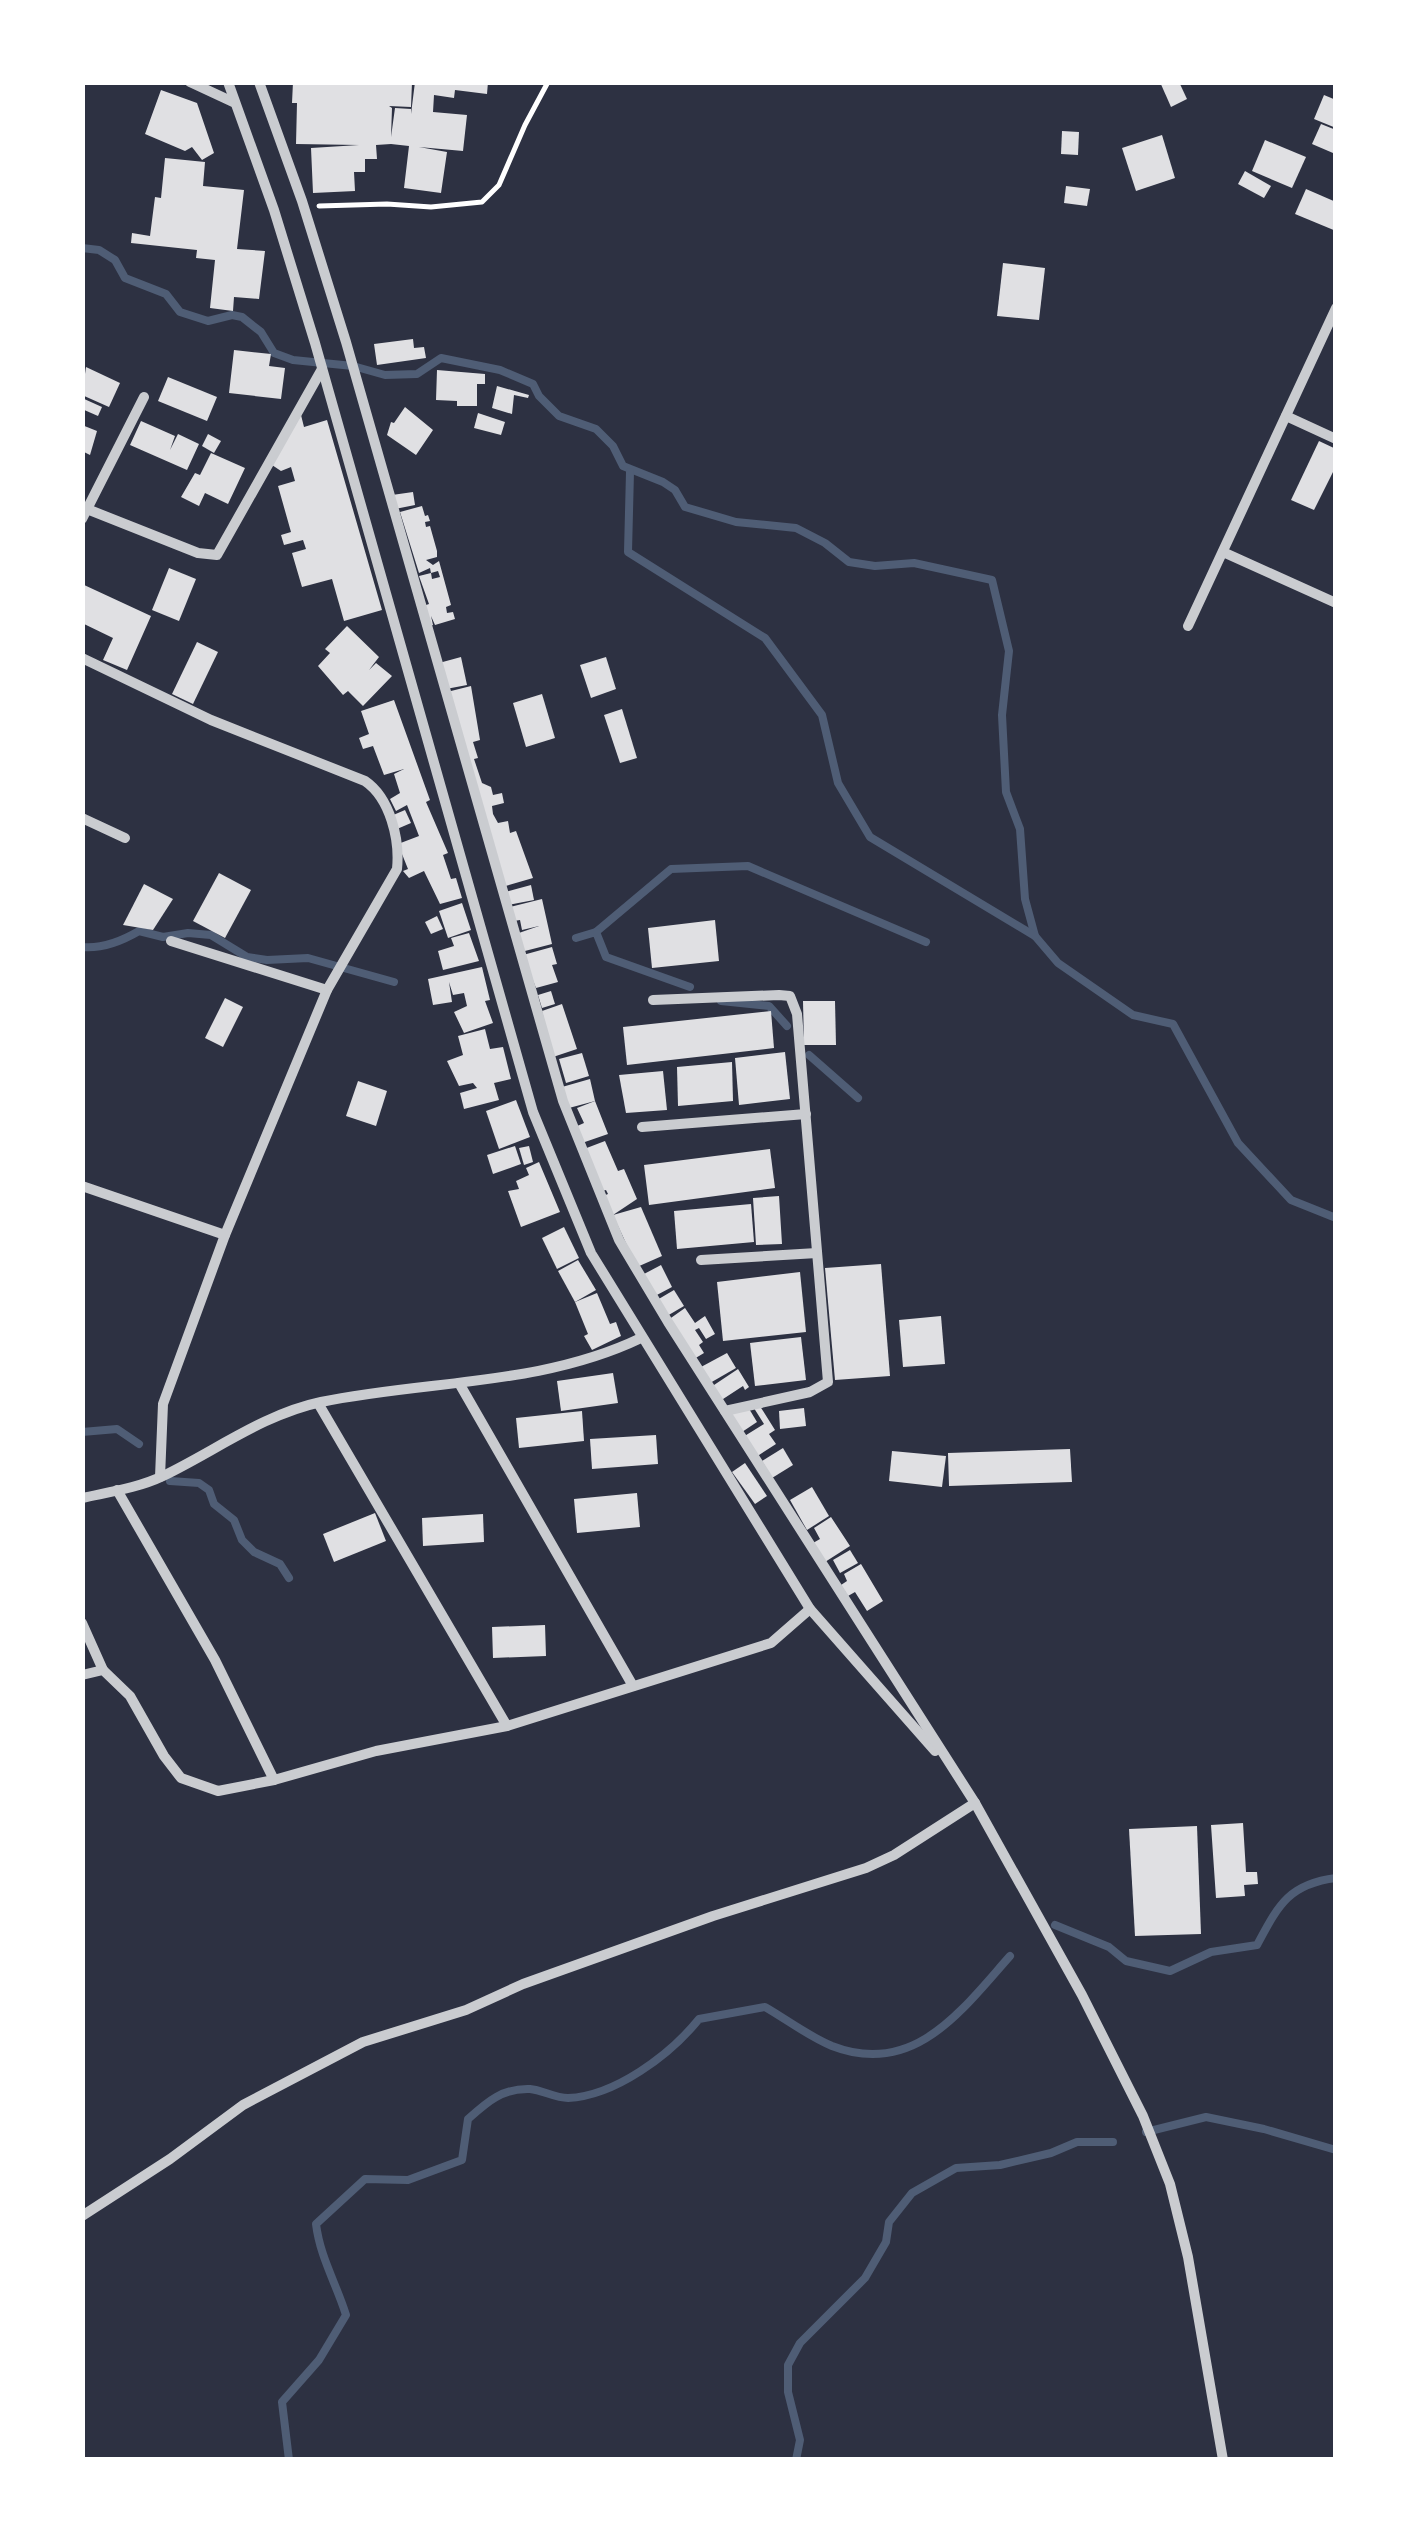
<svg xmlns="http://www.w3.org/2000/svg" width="1418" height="2542" font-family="Jost,sans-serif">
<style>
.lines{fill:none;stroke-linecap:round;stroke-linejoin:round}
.stream{stroke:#4f5d75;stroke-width:8}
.building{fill:#e0e0e3}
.path{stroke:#fff;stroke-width:5}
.minor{stroke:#caccd0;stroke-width:10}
</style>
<rect width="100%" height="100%" fill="#2d3142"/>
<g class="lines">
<g class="stream">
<path d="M82 248 99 250 115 260 125 278 166 294 180 312 208 321 232 315 242 317 261 332 274 353 293 360 353 366 385 375 417 374 441 358 500 370 533 384 539 396 559 416 596 429 613 446 623 466 663 482 675 490 685 507 736 522 796 528 825 543 849 562 875 566 914 563 992 580 1009 651 1002 715 1006 792 1020 829 1025 899 1035 936 1058 963 1133 1015 1173 1024 1238 1143 1291 1200 1336 1218"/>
<path d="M630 472 628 552 765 638 822 715 838 783 870 837 1035 936"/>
<path d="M596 932 671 869 748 866 926 942"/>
<path d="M576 938 596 932 606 957 690 987"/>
<path d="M82 947C103 949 122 941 139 931L163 937 188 933 211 935 247 957 267 960 308 958 394 982"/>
<path d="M721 1001 769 1006 787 1026"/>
<path d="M809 1055 858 1098"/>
<path d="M82 1432 117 1429 139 1444"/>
<path d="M170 1481 199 1483 209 1490 214 1504 234 1520 242 1540 254 1552 280 1564 289 1578"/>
<path d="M1055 1925 1109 1947 1126 1961 1170 1971 1211 1952 1257 1945C1278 1906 1288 1884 1336 1878"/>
<path d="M1146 2132 1206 2117 1264 2129 1336 2150"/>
<path d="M289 2460 282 2402 319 2360 346 2315C336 2283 320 2257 316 2224L365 2179 408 2180 462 2160 468 2119C487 2102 502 2088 530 2089 542 2090 555 2098 568 2098 615 2096 670 2055 699 2019L765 2007C786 2019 808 2036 832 2046 914 2078 962 2010 1010 1956"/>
<path d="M796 2460 800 2440 788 2392V2365L800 2343 865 2278 886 2242 889 2222 912 2193 956 2168 1000 2165 1051 2153 1077 2142H1113"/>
</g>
</g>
<g class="building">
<path d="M293 82H412L411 107 389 106 392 108 391 137 395 108 411 109V114L415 82H488L487 94 455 90 454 98 434 95 433 112 467 115 463 151 419 147 447 152 441 193 404 188 409 146 391 144 376 145 377 159H365V172H354L355 191 313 193 311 148 359 145 296 144 297 103H292Z"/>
<path d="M1160 82H1179L1187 99 1171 107Z"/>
<path d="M161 90 197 103 214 153 202 160 192 147 185 151 145 134Z"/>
<path d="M1324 95 1336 100V128L1314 119Z"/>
<path d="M1321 124 1336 130 1333 153 1312 144Z"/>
<path d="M1062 131 1079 132 1078 155 1061 154Z"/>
<path d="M1162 135 1175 178 1136 191 1122 148Z"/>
<path d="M1265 140 1306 157 1292 188 1252 171Z"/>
<path d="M165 158 205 162 203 186 244 190 237 249 265 251 259 299 234 297 233 311 210 308 215 260 196 258 197 250 131 243 132 233 150 236 155 197 161 198Z"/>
<path d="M1245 171 1271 186 1264 198 1238 184Z"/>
<path d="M1066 186 1090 189 1087 206 1064 203Z"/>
<path d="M1306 189 1336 202V231L1295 214Z"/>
<path d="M1003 263 1045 268 1039 320 997 316Z"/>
<path d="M413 339 414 348 424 347 426 358 377 365 374 344Z"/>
<path d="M234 350 271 354 269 366 285 368 281 399 229 393Z"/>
<path d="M86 367 120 383 109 407 82 395Z"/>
<path d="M437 370 485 374V384H477V406H457V401L436 400Z"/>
<path d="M168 377 217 397 207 421 158 401Z"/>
<path d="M497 386 529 395 528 398 514 395 512 414 492 408Z"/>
<path d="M82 398 102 407 98 416 82 409Z"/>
<path d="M405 407 433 430 416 455 387 435 391 422 394 423Z"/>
<path d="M478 413 505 422 501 435 474 428Z"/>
<path d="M301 415 304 427 327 420 382 610 344 621 332 579 302 587 292 553 306 549 303 540 284 545 281 535 291 532 278 486 295 481 291 467 281 471 272 465Z"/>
<path d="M141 421 175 436 170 450 178 434 199 444 187 470 130 445Z"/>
<path d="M82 425 97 431 90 455 82 451Z"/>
<path d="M208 434 221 441 214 453 202 446Z"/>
<path d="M1319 441 1336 449V466L1314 510 1291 500Z"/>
<path d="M211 453 245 468 228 504 205 493 199 506 181 497 195 473 200 475Z"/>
<path d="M413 492 415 505 395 509 392 495Z"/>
<path d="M422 506 425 516 428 515 430 521 425 522 426 527 430 526 437 551V557L426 560 433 565 439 561 451 605 446 607 447 613 453 612 455 619 435 625 431 616 433 625 429 626 423 606 429 604 419 576 431 573 432 579 440 577 438 571 431 573 430 568 419 573 400 512Z"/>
<path d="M169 568 196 579 179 621 152 610Z"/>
<path d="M82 584 151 616 127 670 103 660 113 638 82 623Z"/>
<path d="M347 626 379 657 369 670 376 663 392 676 363 706 348 691 343 695 318 666 330 653 325 649Z"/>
<path d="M197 642 218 652 193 704 172 694Z"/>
<path d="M461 657 467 685 446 689 439 663Z"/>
<path d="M606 657 616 689 591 698 580 665Z"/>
<path d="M471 686 480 740 473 742 478 758 474 759 482 783 491 787 493 795 502 793 504 803 492 806 493 814 498 823 508 821 510 833 516 831 533 878 502 887 447 692Z"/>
<path d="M542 694 555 738 526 747 513 703Z"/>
<path d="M394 700 430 800 426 802 448 853 443 855 451 879 456 878 462 898 440 904 424 871 409 878 403 871 408 869 398 844 419 836 407 805 396 811 390 799 400 793 394 774 404 769 384 775 373 746 363 749 359 738 369 734 361 711Z"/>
<path d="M622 709 637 758 620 763 604 715Z"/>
<path d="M405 810 411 823 397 829 391 816Z"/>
<path d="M219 873 251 890 225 938 193 921Z"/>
<path d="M144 884 173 899 153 930 123 925Z"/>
<path d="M531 885 534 900 508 905 505 892Z"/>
<path d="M542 899 552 944 521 952 516 934 539 926 522 930 520 920 514 921 510 907Z"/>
<path d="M462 903 471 930 448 938 439 911Z"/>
<path d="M437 916 443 929 431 934 425 922Z"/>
<path d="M715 920 719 961 652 968 648 928Z"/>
<path d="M469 933 479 961 443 970 438 951 454 946 451 938Z"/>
<path d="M552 947 557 964 552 965 558 982 536 988 523 955Z"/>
<path d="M482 967 490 1000 485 1001 493 1023 464 1033 454 1012 467 1006 464 993 453 995 449 982 452 1002 433 1005 428 979Z"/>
<path d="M551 991 555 1004 542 1008 538 995Z"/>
<path d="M225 998 243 1007 223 1047 205 1038Z"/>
<path d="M803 1001H835L836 1045H804Z"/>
<path d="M562 1004 577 1049 553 1057 542 1011Z"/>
<path d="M771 1011 774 1048 627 1065 623 1027Z"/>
<path d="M485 1029 490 1049 503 1047 511 1079 494 1083 499 1100 464 1109 460 1093 477 1088 473 1083 459 1086 447 1061 463 1055 458 1036Z"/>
<path d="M785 1052 790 1099 739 1105 735 1058Z"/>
<path d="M582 1053 589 1076 566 1083 559 1059Z"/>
<path d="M732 1062 733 1101 678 1106 677 1067Z"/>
<path d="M663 1071 667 1110 626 1113 619 1075Z"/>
<path d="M590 1079 595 1101 569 1108 562 1087Z"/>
<path d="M358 1081 387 1091 376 1126 346 1116Z"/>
<path d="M516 1100 530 1137 499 1149 486 1111Z"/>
<path d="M595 1101 608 1134 582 1143 575 1127 584 1123 577 1108Z"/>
<path d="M605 1141 618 1171 624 1169 637 1199 613 1215 603 1196 608 1194 606 1190 602 1191 584 1149Z"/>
<path d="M515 1146 521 1164 493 1174 487 1155Z"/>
<path d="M529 1146 533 1162 524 1165 519 1148Z"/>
<path d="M770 1149 775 1188 649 1205 644 1165Z"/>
<path d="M539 1162 560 1212 521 1227 508 1191 519 1189 516 1181 529 1175 526 1168Z"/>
<path d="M779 1196 782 1244 756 1245 753 1198Z"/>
<path d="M751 1204 754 1242 677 1249 674 1211Z"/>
<path d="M641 1207 662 1256 637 1267 613 1215Z"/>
<path d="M564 1227 579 1258 557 1269 542 1238Z"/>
<path d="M578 1260 596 1290 575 1302 558 1271Z"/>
<path d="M881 1264 890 1376 835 1380 825 1268Z"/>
<path d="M661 1265 672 1287 655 1296 644 1274Z"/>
<path d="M800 1272 806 1332 723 1341 717 1282Z"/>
<path d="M674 1290 684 1306 667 1316 657 1300Z"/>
<path d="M597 1293 610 1324 616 1322 621 1336 592 1350 584 1336 588 1334 575 1302Z"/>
<path d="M685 1308 695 1323 705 1316 715 1334 706 1339 699 1328 695 1330 703 1342 699 1345 704 1353 694 1359 668 1320Z"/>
<path d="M941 1316 945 1364 903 1367 899 1320Z"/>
<path d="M801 1337 806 1380 755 1386 750 1343Z"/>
<path d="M727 1353 736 1368 710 1383 701 1367Z"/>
<path d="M738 1369 749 1387 745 1390 743 1386 720 1401 711 1387Z"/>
<path d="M613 1373 618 1403 561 1411 557 1381Z"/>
<path d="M758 1403 775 1430 769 1434 776 1444 756 1457 743 1437 764 1424 752 1405Z"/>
<path d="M748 1407 757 1422 742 1432 730 1412Z"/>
<path d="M804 1408 806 1426 780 1429 779 1411Z"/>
<path d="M582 1411 584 1441 519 1448 516 1418Z"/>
<path d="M656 1435 658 1464 592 1469 590 1439Z"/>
<path d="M783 1448 793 1465 772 1478 762 1461Z"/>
<path d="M1070 1449 1072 1482 949 1486 948 1453Z"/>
<path d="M892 1451 946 1456 942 1487 889 1481Z"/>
<path d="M745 1463 767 1496 755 1504 732 1472Z"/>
<path d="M812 1487 829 1516 807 1530 790 1500Z"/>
<path d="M637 1493 640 1527 577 1533 574 1499Z"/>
<path d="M375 1513 386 1541 334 1562 323 1534Z"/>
<path d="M483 1514 484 1542 423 1546 422 1518Z"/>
<path d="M831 1517 850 1546 825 1562 813 1543 820 1539 814 1528Z"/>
<path d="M850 1550 858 1563 840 1573 833 1560Z"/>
<path d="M861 1564 883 1601 867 1611 855 1592 848 1596 841 1585 847 1581 844 1574Z"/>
<path d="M545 1625 546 1656 493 1658 492 1627Z"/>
<path d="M1243 1823 1246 1872H1257L1258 1884 1244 1885 1245 1896 1216 1898 1211 1825Z"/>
<path d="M1197 1826 1201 1934 1135 1936 1129 1829Z"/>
</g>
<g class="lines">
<path class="path" d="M319 206 387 204 431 207 482 202 499 185 525 125 548 82"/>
<g class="minor">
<path d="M190 82 233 102"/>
<path d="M228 82 274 210 315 343 533 1112 591 1253 810 1609 935 1751"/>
<path d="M259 82 302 201 346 342 563 1101 619 1240 668 1322 975 1803 1082 1995 1143 2116 1170 2184 1188 2257 1223 2460"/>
<path d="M1286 416 1336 439"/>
<path d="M82 507 198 553 217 555 322 369"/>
<path d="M82 519 144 397"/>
<path d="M1223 552 1336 603"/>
<path d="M1188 626 1336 308"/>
<path d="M82 658 211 720 365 781C390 798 400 839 397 869L327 990 225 1235 163 1404 160 1477"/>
<path d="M82 818 125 838"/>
<path d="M171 941 327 990"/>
<path d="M653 1000 779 995 790 996 797 1014 828 1382 810 1392 725 1411"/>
<path d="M642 1127 806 1114"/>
<path d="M82 1186 225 1235"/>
<path d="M701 1260 817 1253"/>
<path d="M459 1383 633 1686"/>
<path d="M318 1403 507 1726"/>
<path d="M117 1490 215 1660 274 1780"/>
<path d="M82 1498C109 1492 138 1488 163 1476 215 1451 264 1414 321 1402 428 1380 541 1386 641 1338"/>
<path d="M82 1623 103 1670"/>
<path d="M82 1675 103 1670 130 1696 164 1756 181 1778 218 1791 274 1780 376 1751 507 1726 771 1643 810 1609"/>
<path d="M82 2216 170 2159 243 2105 363 2042 466 2010 523 1984 713 1916 866 1868 894 1855 975 1803"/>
</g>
</g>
<rect width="1418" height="2542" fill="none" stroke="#ffffff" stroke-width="170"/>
</svg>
